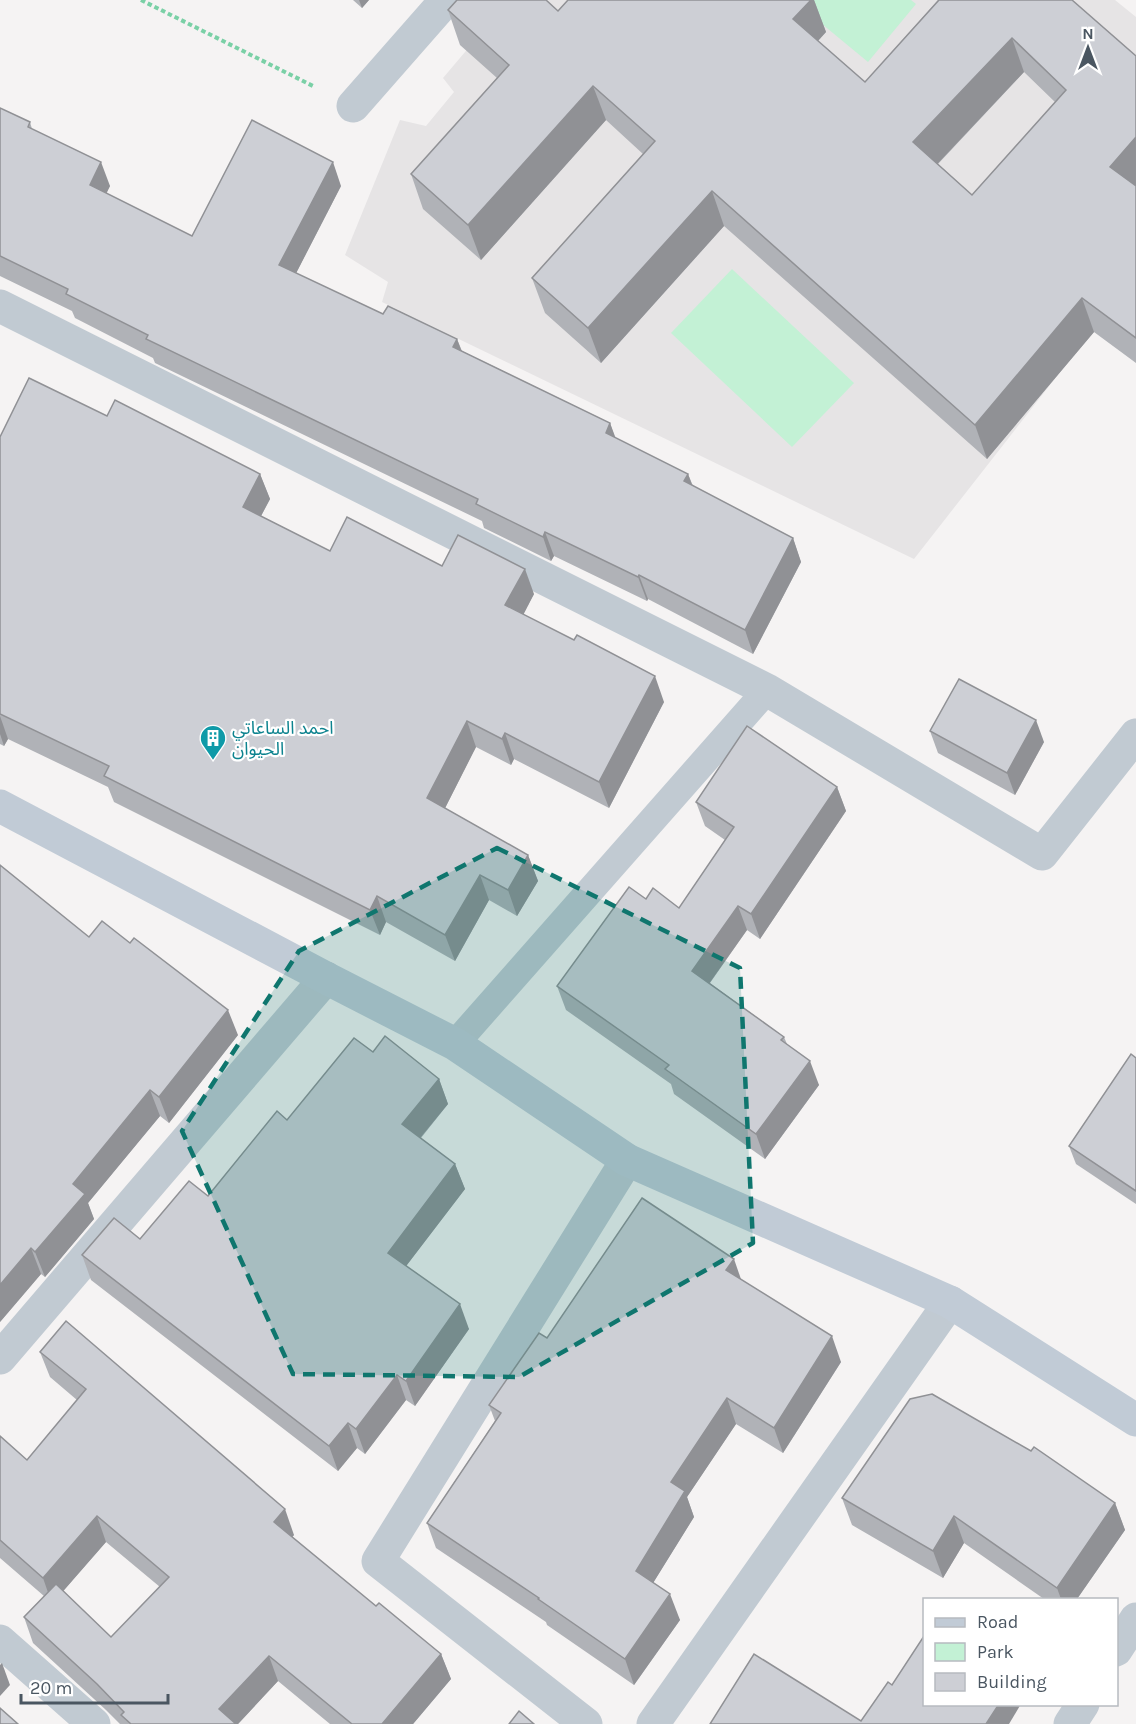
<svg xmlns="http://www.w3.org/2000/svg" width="1136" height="1724" font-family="Karla,'Noto Sans Arabic',sans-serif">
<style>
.education{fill:#e6e4e5}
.green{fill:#c3f1d5}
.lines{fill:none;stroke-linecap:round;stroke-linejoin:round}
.path{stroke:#7ad0a6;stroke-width:4;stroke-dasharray:4.5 3;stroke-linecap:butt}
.lane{stroke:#c1cad2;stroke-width:28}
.street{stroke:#c1cad2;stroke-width:33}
.secondary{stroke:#c1cbd6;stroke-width:33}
.wall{fill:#b0b2b7;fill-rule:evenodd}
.shaded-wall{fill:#909195}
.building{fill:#cdcfd5;stroke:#909195;stroke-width:1.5;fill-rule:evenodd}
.marked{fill:#0f766e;fill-opacity:0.2;stroke:#0f766e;stroke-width:4.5;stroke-dasharray:12 8;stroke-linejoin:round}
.labels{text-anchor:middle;stroke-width:4.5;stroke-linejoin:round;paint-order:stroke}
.culture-label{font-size:18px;fill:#0d838f;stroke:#fff;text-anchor:start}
</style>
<rect width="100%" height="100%" fill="#f5f3f3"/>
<path class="education" d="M509 0H1115L1136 17V275L914 559 382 302 388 282 345 255 400 120 426 126 454 92 443 78Z"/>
<g class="green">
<path d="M793 0H911L916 4 868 62Z"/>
<path d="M732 269 854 383 792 447 671 333Z"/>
</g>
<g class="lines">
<path class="path" d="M141 0 315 87"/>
<path class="lane" d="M455 1044 767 690"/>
<g class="street">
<path d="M353 106 446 0"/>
<path d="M0 306 767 690 1042 854 1136 735"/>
<path d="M0 1358 326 978"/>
<path d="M0 1641 94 1724"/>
<path d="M1116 1650 1136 1619"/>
<path d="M586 1724 378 1561 627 1160"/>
<path d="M653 1724 950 1302"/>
<path d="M1070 1724 1083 1704"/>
</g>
<path class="secondary" d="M0 806 326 978 455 1044 627 1160 950 1302 1136 1420"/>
</g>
<g class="wall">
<path d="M353 0H369L362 8Z"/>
<path d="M568 0H814L826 32 818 41 865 82 938 0 1136 56V363L1094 332 987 459 724 226 601 363 545 313 532 278 643 154 606 120 481 260 423 209 411 174 497 78 460 45 448 10 558 11ZM1024 72 1055 102 972 195 938 164Z"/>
<path d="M0 108 30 122 32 129 110 186 106 193 192 236 341 186 296 273 383 314 457 339 462 351 610 423 615 438 688 474 693 486 793 538 801 562 753 654 648 599 647 601 554 556 551 561 484 528 482 521 155 363 153 358 75 318 72 311 0 276Z"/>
<path d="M107 416 260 474 270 499 261 516 330 551 442 566 534 594 523 614 664 702 609 808 514 759 511 765 476 747 445 808 528 855 538 881 517 916 489 900 455 961 386 922 380 935 114 802 108 787 8 739 4 746 0 744V437Z"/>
<path d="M930 731 1044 742 1015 795 938 753Z"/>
<path d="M837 787 846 811 760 939 747 930 710 983 784 1037 787 1044 819 1085 765 1159 674 1094 671 1084 566 1010 557 986 646 899 679 908 725 840 705 826 696 802Z"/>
<path d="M89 937 238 1035 169 1123 160 1116 88 1203 94 1219 45 1277 41 1274 0 1322Z"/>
<path d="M373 1052 439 1079 448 1104 421 1138 455 1164 465 1189 406 1266 469 1329 415 1406 406 1400 365 1454 357 1448 338 1471 91 1280 82 1255 140 1239 208 1196 287 1120Z"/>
<path d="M1136 1058V1204L1076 1164 1069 1146Z"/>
<path d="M741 1279 841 1362 783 1453 736 1424 687 1497 694 1517 653 1583 680 1620 634 1685 547 1625 546 1622 436 1548 427 1523 495 1421 489 1405 547 1338Z"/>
<path d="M40 1352 294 1535 292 1537 376 1606 441 1654 451 1679 413 1724H330L278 1681 238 1724H120L106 1710 33 1643 24 1617 44 1596 0 1558V1436L27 1460 77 1400 50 1377ZM106 1542 160 1587 111 1637 63 1591Z"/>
<path d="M842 1498 1115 1503 1125 1530 1077 1599H1044L964 1543 943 1578 852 1525Z"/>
</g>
<g class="shaded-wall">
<path d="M359 0H369L362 8Z"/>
<path d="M811 0H814L826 32 806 54 793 19Z"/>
<path d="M1012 38 1024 72 926 176 913 142Z"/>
<path d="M593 86 606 120 481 260 468 225Z"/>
<path d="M1136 137V186L1110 167Z"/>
<path d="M101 162 110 186 99 209 90 185Z"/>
<path d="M333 162 341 186 288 289 279 265Z"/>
<path d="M712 191 724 226 601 363 588 328Z"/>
<path d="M1082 298 1094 332 987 459 975 425Z"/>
<path d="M457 339 466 363 453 347Z"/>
<path d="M610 423 619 447 606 433Z"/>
<path d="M260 474 270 499 252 533 243 507Z"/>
<path d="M688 474 697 498 684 481Z"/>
<path d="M545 532 554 556 551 561 543 537Z"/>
<path d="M793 538 801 562 753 654 745 630Z"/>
<path d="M525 569 534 594 515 631 505 605Z"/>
<path d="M639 575 648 599 647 601 638 577Z"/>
<path d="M655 676 664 702 609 808 599 782Z"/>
<path d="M0 716 8 739 4 746 0 734Z"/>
<path d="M1036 720 1044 742 1015 795 1007 773Z"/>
<path d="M467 721 476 747 437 824 427 798Z"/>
<path d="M505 733 514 759 511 765 502 739Z"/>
<path d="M837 787 846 811 760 939 751 914Z"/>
<path d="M528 855 538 881 517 916 508 890Z"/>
<path d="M480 875 489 900 455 961 445 935Z"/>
<path d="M377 896 386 922 380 935 370 910Z"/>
<path d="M738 906 747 930 701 995 692 971Z"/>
<path d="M228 1010 238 1035 169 1123 159 1097Z"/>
<path d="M810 1061 819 1085 765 1159 756 1134Z"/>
<path d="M439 1079 448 1104 411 1149 402 1124Z"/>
<path d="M150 1090 160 1116 88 1203 94 1219 45 1277 35 1252 73 1184Z"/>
<path d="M455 1164 465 1189 397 1278 388 1253Z"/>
<path d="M31 1248 41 1274 0 1322V1285Z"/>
<path d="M734 1259 743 1285 726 1270Z"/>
<path d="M460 1304 469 1329 415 1406 406 1381Z"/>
<path d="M832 1336 841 1362 783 1453 774 1428Z"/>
<path d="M397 1375 406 1400 365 1454 356 1429Z"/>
<path d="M727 1398 736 1424 687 1497 694 1517 645 1596 636 1571 671 1482Z"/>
<path d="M348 1423 357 1448 338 1471 329 1446Z"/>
<path d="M1115 1503 1125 1530 1077 1599H1061L1057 1588Z"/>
<path d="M285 1509 294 1535 283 1547 274 1522Z"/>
<path d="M97 1516 106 1542 52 1604 43 1578Z"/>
<path d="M954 1516 964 1543 943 1578 933 1551Z"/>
<path d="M670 1594 680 1620 634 1685 625 1659Z"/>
<path d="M441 1654 451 1679 413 1724H382Z"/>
<path d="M269 1656 278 1681 238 1724H225L219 1709Z"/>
<path d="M2 1663 10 1685 0 1696V1665Z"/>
<path d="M999 1704H1021L1009 1724H986Z"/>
</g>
<g class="building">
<path d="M457 0H546L558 11 568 0H811L793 19 865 82 939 0H1072L1136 56V137L1110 167 1136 186V338L1082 298 975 425 712 191 588 328 532 278 655 141 593 86 468 225 411 174 509 65 448 10ZM1012 38 1066 90 972 195 913 142Z"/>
<path d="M0 108 30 122 28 127 101 162 90 185 192 236 252 120 333 162 279 265 383 314 388 306 457 339 453 347 610 423 606 433 688 474 684 481 793 538 745 630 639 575 638 577 545 532 543 537 476 504 478 499 146 339 148 335 66 294 68 289 0 256Z"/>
<path d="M29 378 107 416 115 400 260 474 243 507 330 551 347 517 442 566 458 535 525 569 505 605 574 640 577 635 655 676 599 782 505 733 502 739 467 721 427 798 528 855 508 890 480 875 445 935 377 896 370 910 104 776 109 766 0 714V437Z"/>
<path d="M959 679 1036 720 1007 773 930 731Z"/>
<path d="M747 726 837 787 751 914 738 906 692 971 784 1037 781 1040 810 1061 756 1134 665 1069 669 1065 557 986 629 887 646 899 653 888 679 908 734 827 696 802Z"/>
<path d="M0 865 89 937 102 921 130 943 134 938 228 1010 159 1097 150 1090 73 1184 85 1194 35 1252 31 1248 0 1285Z"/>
<path d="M385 1036 439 1079 402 1124 455 1164 388 1253 460 1304 406 1381 397 1375 356 1429 348 1423 329 1446 82 1255 114 1218 140 1239 189 1181 208 1196 277 1111 287 1120 354 1038 373 1052Z"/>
<path d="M1131 1054 1136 1058V1191L1069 1146Z"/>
<path d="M642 1198 734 1259 726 1270 832 1336 774 1428 727 1398 671 1482 685 1491 636 1571 670 1594 625 1659 538 1599 539 1598 427 1523 501 1413 489 1405 539 1333 547 1338Z"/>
<path d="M66 1321 285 1509 274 1522 376 1606 379 1603 441 1654 382 1724H352L269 1656 219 1709 236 1724H131L121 1715 124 1712 97 1684 24 1617 56 1584 111 1637 169 1577 97 1516 43 1578 0 1540V1436L27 1460 86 1389 40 1352Z"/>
<path d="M932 1394 1031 1451 1034 1447 1115 1503 1057 1588 954 1516 933 1551 842 1498 910 1399Z"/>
<path d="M924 1636V1704H999L986 1724H710L754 1654 861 1721 888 1682 892 1685Z"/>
<path d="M0 1708 18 1724H0Z"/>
<path d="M519 1711 534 1724H509Z"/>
</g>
<path class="marked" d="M497 848 740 968 753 1243 519 1377 293 1374 182 1131 299 951Z"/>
<defs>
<g id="building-pin" transform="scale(1.35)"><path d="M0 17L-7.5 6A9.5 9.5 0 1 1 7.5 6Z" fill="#0f9aa8" stroke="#fff"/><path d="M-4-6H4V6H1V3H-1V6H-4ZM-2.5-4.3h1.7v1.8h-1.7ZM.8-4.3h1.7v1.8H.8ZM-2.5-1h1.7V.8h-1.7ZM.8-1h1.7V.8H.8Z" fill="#fff"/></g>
</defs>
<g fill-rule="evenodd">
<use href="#building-pin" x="213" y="738"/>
</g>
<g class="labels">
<g class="culture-label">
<text x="232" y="734">احمد الساعاتي<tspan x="232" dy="21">الحيوان</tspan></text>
</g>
</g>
<rect x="923" y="1598" width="195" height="108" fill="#ffffff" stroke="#b7bbc0" stroke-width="1.5"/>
<rect x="935" y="1618" width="30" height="9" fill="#c1cbd6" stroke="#b7bbc0" stroke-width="1.5"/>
<text x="977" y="1628" font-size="18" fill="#4a5661">Road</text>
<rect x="935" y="1643" width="30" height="18" fill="#c3f1d5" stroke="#b7bbc0" stroke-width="1.5"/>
<text x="977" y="1658" font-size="18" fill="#4a5661">Park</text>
<rect x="935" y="1673" width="30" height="18" fill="#cdcfd5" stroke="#b7bbc0" stroke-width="1.5"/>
<text x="977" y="1688" font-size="18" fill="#4a5661">Building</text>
<g transform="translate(1088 48)" stroke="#ffffff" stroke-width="4.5" paint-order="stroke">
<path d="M0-4.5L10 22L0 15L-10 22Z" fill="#4a5661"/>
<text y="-9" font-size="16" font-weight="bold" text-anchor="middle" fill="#4a5661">N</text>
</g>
<path d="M21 1694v9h147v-9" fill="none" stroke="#4a5661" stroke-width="3"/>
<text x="30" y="1694" font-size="18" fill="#4a5661" stroke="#ffffff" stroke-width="4.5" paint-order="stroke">20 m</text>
</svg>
